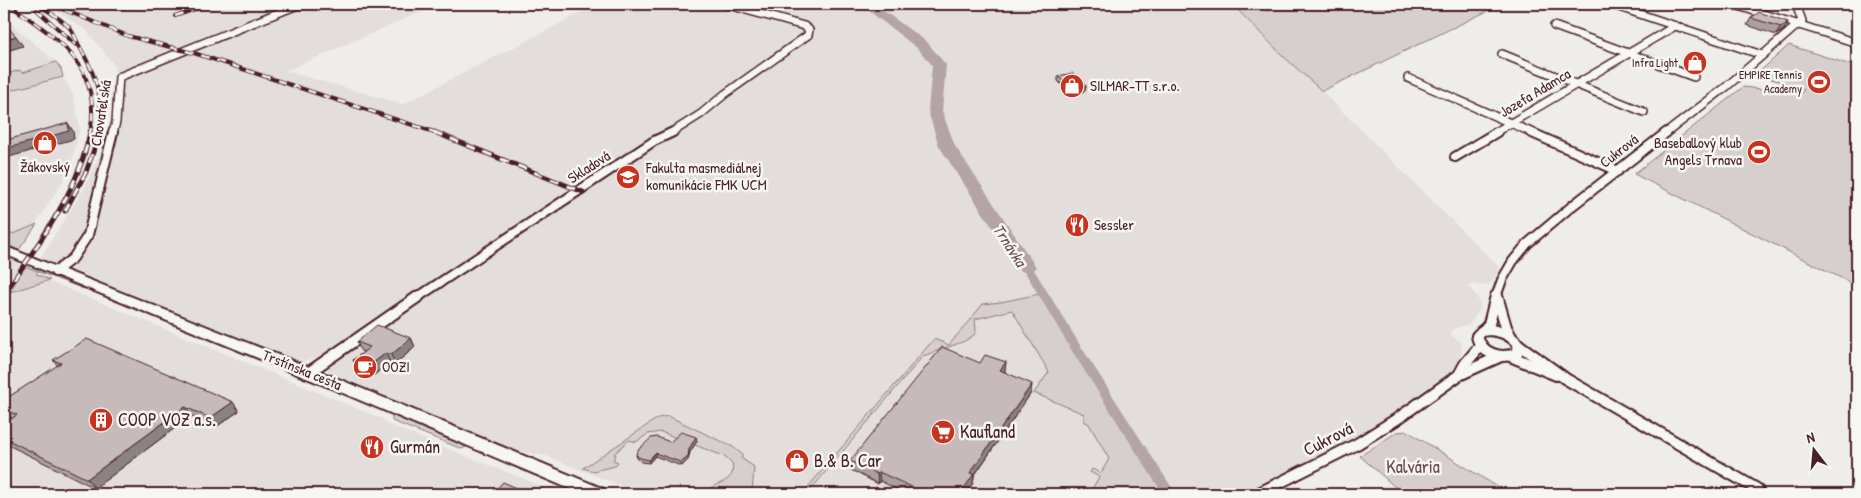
<svg xmlns="http://www.w3.org/2000/svg" width="1861" height="498" font-family="'Patrick Hand',sans-serif">
<style>
.built{fill:#e3dedc}
.green{fill:#d7cfce;stroke:#90777c}
.lines{fill:none;stroke-linecap:round;stroke-linejoin:round}
.canal{fill:#b4a4a5;fill-rule:evenodd}
.river{fill:#b4a4a5;fill-rule:evenodd}
.street-far2-casing{stroke:#4a1f2b;stroke-width:10}
.street-far1-casing{stroke:#4a1f2b;stroke-width:12}
.street-casing{stroke:#4a1f2b;stroke-width:14}
.secondary-casing{stroke:#4a1f2b;stroke-width:4}
.street-far2{stroke:#f6f6f2;stroke-width:7}
.street-far1{stroke:#f6f6f2;stroke-width:8}
.street{stroke:#f6f6f2;stroke-width:10}
.secondary{fill:#f6f6f2;fill-rule:evenodd}
.rail-far1-casing{stroke:#4a1f2b;stroke-width:4}
.rail-casing{stroke:#4a1f2b;stroke-width:5}
.rail-far1{stroke:#f6f6f2;stroke-width:2.5;stroke-dasharray:8;stroke-linecap:butt}
.rail{stroke:#f6f6f2;stroke-width:3;stroke-dasharray:9;stroke-linecap:butt}
.wall{fill:#aaa0a1;stroke:#4a1f2b}
.shaded-wall{fill:#8b8283;stroke:#4a1f2b}
.building{fill:#c6babb;stroke:#4a1f2b}
.labels{text-anchor:middle;stroke-width:5;stroke-linejoin:round;paint-order:stroke}
.far-poi-label{font-size:12px;fill:#4a1f2b;stroke:#f6f6f2;text-anchor:end}
.poi-label{font-size:15px;fill:#4a1f2b;stroke:#f6f6f2;text-anchor:start}
.street-label{font-size:15px;fill:#4a1f2b;stroke:#f6f6f2}
.water-label{font-size:16px;font-style:italic;fill:#6f4e56;stroke:#f6f6f2}
.near-poi-label{font-size:18px;fill:#4a1f2b;stroke:#f6f6f2;text-anchor:start}
.near-street-label{font-size:18px;fill:#4a1f2b;stroke:#f6f6f2}
.near-park-label{font-size:18px;fill:#6d4b54;stroke:#f6f6f2}
</style>
<rect width="100%" height="100%" fill="#efedea"/>
<filter id="ink" filterUnits="userSpaceOnUse"><feTurbulence type="fractalNoise" baseFrequency=".02" numOctaves="2"/><feDisplacementMap in="SourceGraphic" scale="10" xChannelSelector="R" yChannelSelector="G"/><feConvolveMatrix kernelMatrix="1 2 1 2 8 2 1 2 1" color-interpolation-filters="sRGB"/></filter>
<g filter="url(#ink)">
<g class="built">
<path d="M51 4H439L286 71 403 104 598 4H1232L1284 57 1322 91 1501 269 1493 282 1481 286 1474 284 1469 287 1478 298 1481 308 1470 324 1454 329 1451 335 1461 342 1462 353 1458 365 1442 381 1360 436 1244 494H1176L1045 292 1039 293 1166 494H641L546 456 505 449 329 376 327 372 333 361 322 356 304 361 288 359 74 274 72 270 75 262 65 261 52 263 40 258 85 187 111 128 115 66 87 31 47 5Z"/>
<path d="M4 21H8L56 62 61 69 63 77 73 94 80 129 71 164 61 184 19 250 4 244Z"/>
<path d="M4 257 26 266 34 275 383 419 387 424 561 494H4Z"/>
</g>
<g class="green">
<path d="M1232 4H1260L1268 11 1285 4H1502L1322 91 1284 57Z"/>
<path d="M1789 45 1857 67V286L1634 174 1743 87 1801 94 1804 90 1757 74Z"/>
<path d="M56 62 61 69 63 77 4 92V75L20 70 22 73Z"/>
<path d="M37 224 19 250 4 244V235L16 233Z"/>
<path d="M24 266 84 289 39 272 36 274 50 280 10 292Z"/>
<path d="M1039 294 1165 494H1089L1099 477 1090 472 1092 469 1101 473 1109 459 1089 424 1084 421V414L1034 393 1049 372 1012 310 975 319 976 331 974 335 965 341 923 356 807 494H802L934 339 949 345 983 304 1001 302Z"/>
<path d="M392 416H394L466 447 462 449 392 421Z"/>
<path d="M668 416 733 447 743 455 741 458 754 467 752 494H703C713 481 737 485 732 463L726 457 661 432 648 434 636 442 629 440 614 454 616 455 613 460 618 462 615 466 593 471 583 468 658 418Z"/>
<path d="M1407 431 1509 494H1403L1360 456 1397 432Z"/>
</g>
<g class="lines">
<path class="canal" d="M1027 264 1031 265 1080 345 1176 494H1163L1072 351 1022 267Z"/>
<path class="river" d="M860 4H874L927 42 946 65 942 111 955 146 1036 267 1033 271 1027 273 1021 271 939 146 928 111 932 65 917 48Z"/>
<g class="street-far2-casing">
<g id="street-far2">
<path d="M1610 4 1762 55"/>
<path d="M1732 4 1857 43"/>
<path d="M1554 26 1694 77"/>
<path d="M1502 54 1644 112"/>
<path d="M1408 78 1533 133"/>
<path d="M113 133 116 122 119 77 300 4"/>
<path d="M671 133 701 114 725 94 808 35 809 30 804 26 725 4"/>
<path d="M1494 133 1675 26"/>
<path d="M1666 133 1726 87 1802 21 1796 4"/>
</g>
</g>
<g class="street-far1-casing">
<g id="street-far1">
<path d="M1530 132 1618 171"/>
<path d="M1455 157 1497 132"/>
<path d="M55 272 73 258 88 235 113 132"/>
<path d="M1497 295 1498 297"/>
<path d="M418 297 654 141 673 132"/>
<path d="M1496 297 1502 280 1513 261 1527 244 1572 206 1667 132"/>
</g>
</g>
<g class="street-casing">
<g id="street">
<path d="M1497 296 1506 327 1511 337"/>
<path d="M1484 330 1489 324 1496 296"/>
<path d="M1489 330C1502 331 1511 335 1519 345L1517 353C1501 360 1481 354 1477 336L1482 331Z"/>
<path d="M1519 345 1566 379 1757 489"/>
<path d="M1510 356 1556 375"/>
<path d="M308 373 419 296"/>
<path d="M1459 375 1465 364 1481 345"/>
<path d="M1257 494 1357 444 1397 419 1459 375 1501 356"/>
</g>
</g>
<g class="secondary-casing">
<path id="secondary" d="M4 246 341 380 604 489 606 494H582L331 388 4 254Z"/>
</g>
<use href="#street-far2" class="street-far2"/>
<use href="#street-far1" class="street-far1"/>
<use href="#street" class="street"/>
<use href="#secondary" class="secondary"/>
<g class="rail-far1-casing">
<g id="rail-far1">
<path d="M8 4C57 38 103 65 90 133"/>
<path d="M37 4C48 11 60 18 69 27 75 34 77 43 82 51 98 80 103 100 100 133"/>
<path d="M50 4 128 36 197 54 437 133"/>
<path d="M65 4 109 8 179 4"/>
<path d="M37 10 76 45"/>
<path d="M175 16 210 4"/>
</g>
</g>
<g class="rail-casing">
<g id="rail">
<path d="M434 132 583 192"/>
<path d="M65 211 86 172 100 132"/>
<path d="M4 294C38 244 78 193 90 132"/>
</g>
</g>
<use href="#rail-far1" class="rail-far1"/>
<use href="#rail" class="rail"/>
</g>
<g class="wall">
<path d="M1751 18 1788 22 1784 30 1776 35 1747 25Z"/>
<path d="M1058 76 1086 86 1085 91 1071 94 1058 81Z"/>
<path d="M411 338 415 347 395 364 390 362 374 375 358 369 353 360 364 352 361 351 357 342Z"/>
<path d="M53 360 239 411 216 427 191 416 95 488 4 443V424L12 418 4 414V400L58 366Z"/>
<path d="M980 363 1005 371V372L1031 393 974 476 973 483 966 494H907L880 481 878 484 851 470 850 461Z"/>
<path d="M697 441 690 452 688 460 683 465 681 466 655 456 649 463 641 462 637 458 636 455 670 442Z"/>
</g>
<g class="shaded-wall">
<path d="M1788 22 1784 30 1776 35 1781 27Z"/>
<path d="M16 36 23 46 4 52V40Z"/>
<path d="M1086 86 1085 91 1071 94V89Z"/>
<path d="M68 123 73 131 74 139 9 157 4 149Z"/>
<path d="M411 338 415 347 395 364 391 355Z"/>
<path d="M386 353 390 362 374 375 369 366Z"/>
<path d="M1006 362 1005 371 1000 379V370Z"/>
<path d="M1032 384 1031 393 974 476 973 483 966 494H960L970 473Z"/>
<path d="M233 402 239 411 216 427 210 418Z"/>
<path d="M185 407 191 416 95 488 87 479Z"/>
<path d="M696 437 697 441 690 452 688 460 683 465 681 466 680 462Z"/>
<path d="M655 453V456L649 463V460Z"/>
<path d="M879 472 880 481 878 484 877 474Z"/>
<path d="M517 488 519 494H511Z"/>
</g>
<g class="building">
<path d="M1759 12 1788 22 1781 27 1751 18Z"/>
<path d="M4 23 16 36 4 40Z"/>
<path d="M1073 73 1086 86 1071 89 1058 76Z"/>
<path d="M68 123 69 131 4 149 10 139Z"/>
<path d="M377 325 411 338 391 355 386 353 369 366 353 360 370 347 357 342Z"/>
<path d="M87 339 233 402 210 418 185 407 87 479 4 438V424L17 415 4 409V400L61 363 53 360Z"/>
<path d="M942 347 980 363 985 355 1006 362 1000 370 1032 384 970 473 974 474 960 494H917L915 493 916 489 879 472 877 474 850 461Z"/>
<path d="M681 432 696 437 689 449 688 457 683 461 680 462 655 453 649 460 640 458 636 455 637 451 651 438 657 437 670 442Z"/>
<path d="M503 482 517 488 511 494H492Z"/>
</g>
</g>
<defs>
<g id="shop-disc" transform="scale(1.25)"><circle r="9.5" fill="#c8321e" stroke="#f6f6f2"/><path d="M-5-2.5h2.3a2.7 3.5 0 0 1 5.4 0H5L5.5 6h-11ZM-1.5-2.5h3a1.5 2.3 0 0 0-3 0Z" fill="#fff"/></g>
<g id="stadium-disc" transform="scale(1.25)"><circle r="9.5" fill="#c8321e" stroke="#f6f6f2"/><path d="M0-5a6.5 5 0 1 0 0 10a6.5 5 0 1 0 0-10ZM-3.5-1.8h7v3.6h-7Z" fill="#fff"/></g>
<g id="university-disc" transform="scale(1.25)"><circle r="9.5" fill="#c8321e" stroke="#f6f6f2"/><path d="M0-5L7-2L0 1L-7-2ZM-4 1L0 2.5L4 1V4Q0 6-4 4Z" fill="#fff"/></g>
<g id="restaurant-disc" transform="scale(1.25)"><circle r="9.5" fill="#c8321e" stroke="#f6f6f2"/><path d="M-5-6h1v4h1v-4h1v4h1v-4h1v5L-1.5 .5V6h-2V.5L-5-1ZM5-6V6H3V1.5H1.5Q1.5-4 5-6Z" fill="#fff"/></g>
<g id="cafe-disc" transform="scale(1.25)"><circle r="9.5" fill="#c8321e" stroke="#f6f6f2"/><path d="M-5.5-4.5H6V0H3Q3 3.5 0 3.5H-2.5Q-5.5 3.5-5.5 0ZM3-3.2v2h1.7v-2ZM-6 4.5H4V6H-6Z" fill="#fff"/></g>
<g id="building-disc" transform="scale(1.25)"><circle r="9.5" fill="#c8321e" stroke="#f6f6f2"/><path d="M-4-6H4V6H1V3H-1V6H-4ZM-2.5-4.3h1.7v1.8h-1.7ZM.8-4.3h1.7v1.8H.8ZM-2.5-1h1.7V.8h-1.7ZM.8-1h1.7V.8H.8Z" fill="#fff"/></g>
<g id="supermarket-disc" transform="scale(1.25)"><circle r="9.5" fill="#c8321e" stroke="#f6f6f2"/><path d="M-6-5.5h2.5l.6 2H6L4.5 2H-2.5L-4.4-4H-6ZM-1.5 3.2a1.3 1.3 0 1 0 .1 0ZM3 3.2a1.3 1.3 0 1 0 .1 0Z" fill="#fff"/></g>
</defs>
<g fill-rule="evenodd">
<use href="#shop-disc" x="1695" y="63"/>
<use href="#stadium-disc" x="1819" y="82"/>
<use href="#shop-disc" x="1072" y="86"/>
<use href="#shop-disc" x="45" y="143"/>
<use href="#stadium-disc" x="1759" y="152"/>
<use href="#university-disc" x="628" y="177"/>
<use href="#restaurant-disc" x="1077" y="225"/>
<use href="#cafe-disc" x="365" y="367"/>
<use href="#building-disc" x="101" y="420"/>
<use href="#supermarket-disc" x="943" y="432"/>
<use href="#restaurant-disc" x="372" y="447"/>
<use href="#shop-disc" x="797" y="461"/>
</g>
<g class="labels">
<g class="far-poi-label">
<text x="1678" y="67">Infra Light</text>
<text x="1802" y="79">EMPIRE Tennis<tspan x="1802" dy="14">Academy</tspan></text>
</g>
<g class="poi-label">
<text x="1090" y="91">SILMAR-TT s.r.o.</text>
<text x="1742" y="148" text-anchor="end">Baseballový klub<tspan x="1742" dy="17">Angels Trnava</tspan></text>
<text x="45" y="172" text-anchor="middle">Žákovský</text>
<text x="646" y="173">Fakulta masmediálnej<tspan x="646" dy="17">komunikácie FMK UCM</tspan></text>
<text x="1094" y="230">Sessler</text>
<text x="382" y="372">OOZI</text>
</g>
<g class="street-label">
<text transform="translate(1535 93) rotate(-31)" y="5">Jozefa Adamca</text>
<text transform="translate(101 113) rotate(-81)" y="5">Chovateľská</text>
<text transform="translate(1619 151) rotate(-38)" y="5">Cukrová</text>
<text transform="translate(589 167) rotate(-33)" y="5">Skladová</text>
<text transform="translate(302 370) rotate(22)" y="5">Trstínska cesta</text>
</g>
<g class="water-label">
<text transform="translate(1010 245) rotate(57)" y="6">Trnávka</text>
</g>
<g class="near-poi-label">
<text x="118" y="426">COOP VOZ a.s.</text>
<text x="960" y="438">Kaufland</text>
<text x="390" y="453">Gurmán</text>
<text x="814" y="467">B.&amp; B. Car</text>
</g>
<g class="near-street-label">
<text transform="translate(1328 439) rotate(-27)" y="6">Cukrová</text>
</g>
<g class="near-park-label">
<text x="1413" y="473">Kalvária</text>
</g>
</g>
<rect width="1861" height="498" fill="none" stroke="#f6f6f2" stroke-width="20"/>
<rect x="10" y="10" width="1841" height="478" fill="none" stroke="#4a1f2b" stroke-width="2" filter="url(#ink)"/>
<g transform="translate(1814 450) rotate(344)" stroke="#f6f6f2" stroke-width="4" paint-order="stroke">
<path d="M0-4L9 19L0 12L-9 19Z" fill="#4a1f2b"/>
<text y="-8" font-size="14" font-weight="bold" text-anchor="middle" fill="#4a1f2b">N</text>
</g>
</svg>
